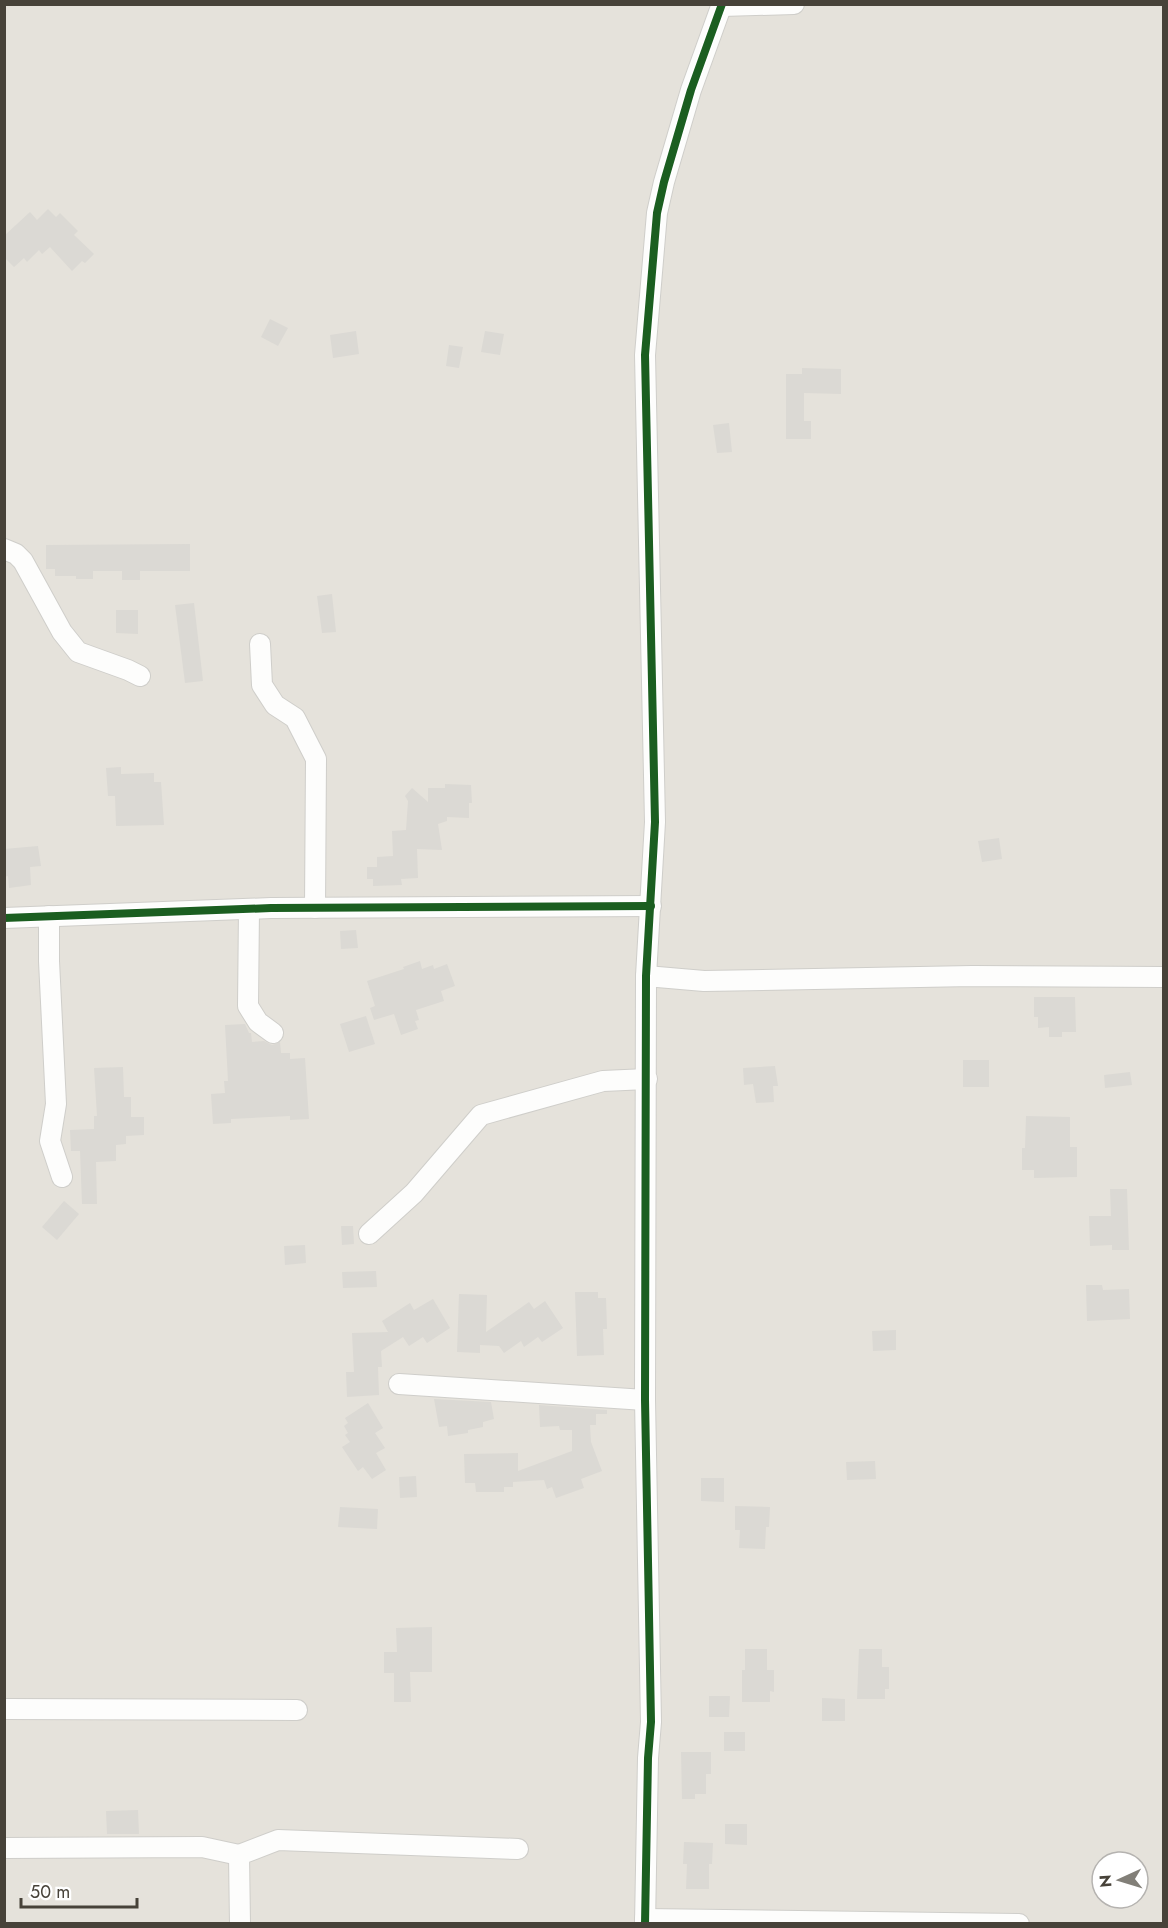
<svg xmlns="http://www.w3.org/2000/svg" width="1168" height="1928" font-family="Jost,sans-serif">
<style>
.residential{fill:#e5e2db;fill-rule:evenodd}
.building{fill:#dbd9d4}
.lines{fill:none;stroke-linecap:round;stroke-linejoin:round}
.minor-casing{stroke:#cfceca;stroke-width:22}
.minor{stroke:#fdfdfc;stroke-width:20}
.cycleway-casing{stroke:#fff;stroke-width:11}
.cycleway{stroke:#1b5e20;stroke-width:8}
</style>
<rect width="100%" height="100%" fill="#f1f0ec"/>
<path class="residential" d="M5 5H1163V1923L5 1924ZM1102 1862H1138V1898H1102Z"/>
<g class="building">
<path d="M48 209 56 217 60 213 78 231 74 235 94 254 85 263 82 261 72 271 50 247 42 254 39 250 27 262 24 258 14 267 4 257V236L30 212 37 220Z"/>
<path d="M270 319 288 328 278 346 261 337Z"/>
<path d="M356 331 359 354 333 358 330 335Z"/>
<path d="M485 331 504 334 500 355 481 352Z"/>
<path d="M449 345 463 347 459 368 446 366Z"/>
<path d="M802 368 841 369V394L804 393V421H811V439H786V374H802Z"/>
<path d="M729 423 732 452 717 453 713 425Z"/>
<path d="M190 544V571H140V580H122V571H93V579H76V576H55V569H46V545Z"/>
<path d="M332 594 336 632 322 633 317 596Z"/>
<path d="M194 603 203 681 185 683 175 605Z"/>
<path d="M116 610H138V634L116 633Z"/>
<path d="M121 767V774L154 773V782H161L164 825 116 826 115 796H108L106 768Z"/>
<path d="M445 784 471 785 472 803H469V818L447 817V821L438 824 442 850 417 849 418 878 401 879 402 885 373 886V879H367V867H377V857L393 856 392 831 406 830 408 801 405 796 412 788 428 802V788H445Z"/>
<path d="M999 838 1002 859 982 862 978 841Z"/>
<path d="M38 846 41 866 30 867 31 885 9 888 8 876 4 877V849Z"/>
<path d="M356 930 358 948 341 949 340 931Z"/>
<path d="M420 961 422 969 433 965 434 969 447 964 455 986 441 991 444 1001 416 1010 419 1020 415 1021 418 1029 401 1035 394 1014 374 1020 370 1008 375 1006 367 981 404 969 403 967Z"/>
<path d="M1034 997H1075L1076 1032H1062V1037H1049V1027L1038 1028V1017H1034Z"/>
<path d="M366 1016 375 1044 349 1052 340 1024Z"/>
<path d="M245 1024 249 1033H251L252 1042 264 1041 272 1045 280 1042 281 1053H290V1059L305 1058 309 1119 290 1120V1116L231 1119V1123L213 1124 211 1094 225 1093 224 1081H228L225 1025Z"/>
<rect x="963" y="1060" width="26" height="27"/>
<path d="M775 1066 778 1086H773L774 1102 756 1103 753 1084 744 1085 743 1068Z"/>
<path d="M123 1067 124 1097H131V1117H144V1135L126 1136V1144L116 1145V1161L96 1162 97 1204H82L80 1151H71L70 1130 94 1129V1116H97L94 1068Z"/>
<path d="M1130 1072 1132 1085 1105 1088 1104 1075Z"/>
<path d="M1026 1116 1070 1117V1147H1077V1177L1034 1178V1170H1022V1148H1025Z"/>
<path d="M1110 1189H1127L1129 1250H1112V1245L1090 1246 1089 1216H1111Z"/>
<path d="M64 1201 79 1214 57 1240 42 1227Z"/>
<path d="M341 1226H353L354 1244 342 1245Z"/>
<path d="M305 1245 306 1263 285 1265 284 1246Z"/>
<path d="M376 1271 377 1287 343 1288 342 1272Z"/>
<path d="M1086 1285H1102L1103 1290 1129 1289 1130 1319 1087 1321Z"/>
<path d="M575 1292H598V1298H606L607 1329H603L604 1355 577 1356Z"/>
<path d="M459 1294 487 1295 486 1332 529 1302 534 1309 545 1301 563 1328 542 1342 538 1337 524 1347 521 1341 504 1353 499 1346 480 1345V1353L457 1352Z"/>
<path d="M433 1299 450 1328 427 1343 423 1337 409 1346 403 1337 381 1351 382 1367H378L379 1395 347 1397 346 1372H354L352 1333 388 1332 382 1321 410 1303 414 1310Z"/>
<path d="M896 1330V1350L873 1351 872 1331Z"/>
<path d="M434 1399 491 1402 494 1419 483 1422V1427L468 1430V1433L448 1436 447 1426 439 1427Z"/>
<path d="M368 1403 383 1428 375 1433 385 1448 376 1453 386 1470 372 1479 363 1467 358 1471 342 1447 350 1442 345 1435 348 1433 344 1426 348 1423 345 1418Z"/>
<path d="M539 1405 607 1410V1414H596V1425H590L591 1442 602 1471 581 1479 584 1488 556 1498 552 1487 547 1489 544 1480 513 1482V1487H504V1492H476L475 1483H465L464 1454 518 1453V1471L572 1451V1430H560L559 1426 540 1427Z"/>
<path d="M875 1461 876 1479 847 1480 846 1462Z"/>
<path d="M416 1476 417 1497 400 1498 399 1477Z"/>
<path d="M701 1478H724V1502L701 1501Z"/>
<path d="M735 1506 770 1507 769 1527H766L765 1549 739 1548 740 1530H735Z"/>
<path d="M340 1507 378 1509 377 1529 338 1527Z"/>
<path d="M432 1627V1672H410L411 1702H394V1673H384V1652H397L396 1628Z"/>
<path d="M745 1649H767V1670H774V1692L770 1691V1702H742V1670H745Z"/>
<path d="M859 1649H882V1667H889V1689H885V1699H857Z"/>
<path d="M709 1696H730L729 1717H709Z"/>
<path d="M822 1698 845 1699V1721H822Z"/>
<rect x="724" y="1732" width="21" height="19"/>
<path d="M681 1752H711V1774H706V1794H695V1799H682Z"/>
<path d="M138 1810 139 1834H107L106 1811Z"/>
<path d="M725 1824H747V1845L725 1844Z"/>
<path d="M684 1842 713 1843 712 1864H709V1889H686L687 1864H683Z"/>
</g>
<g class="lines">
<g class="minor-casing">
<g id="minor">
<path d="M722 6 794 4"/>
<path d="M4 549 16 554 23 561 62 632 78 652 128 670 140 676"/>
<path d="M260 644 262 685 275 705 295 718 316 759 315 908"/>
<path d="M249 909 248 1006 258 1022 273 1033"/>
<path d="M49 916V961L56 1104 50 1141 62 1177"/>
<path d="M4 918 271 908 651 906"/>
<path d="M646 976 704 981 972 976 1164 977"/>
<path d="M369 1234 414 1193 481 1115 603 1081 647 1079"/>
<path d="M399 1384 645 1400"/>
<path d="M4 1709 297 1710"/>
<path d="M4 1848 202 1847 239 1855"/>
<path d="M645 1919 1019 1924"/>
<path d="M240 1924 239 1855 278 1840 518 1849"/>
<path d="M645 1924 648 1758 651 1722 645 1400 646 976 655 822 645 355 657 213 664 182 691 90 722 4"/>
</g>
</g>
<use href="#minor" class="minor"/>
<g class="cycleway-casing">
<g id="cycleway">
<path d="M4 918 271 908 651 906"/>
<path d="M645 1924 648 1758 651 1722 645 1400 646 976 655 822 645 355 657 213 664 182 691 90 722 4"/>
</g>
</g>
<use href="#cycleway" class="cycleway"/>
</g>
<rect width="1168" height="1928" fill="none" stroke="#474239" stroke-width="12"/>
<g transform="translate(1120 1880) rotate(266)"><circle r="28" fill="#ffffff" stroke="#b5b3b0" stroke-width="1.5"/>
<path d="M0-4.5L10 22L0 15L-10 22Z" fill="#827f78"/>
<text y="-9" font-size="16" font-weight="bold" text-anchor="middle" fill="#474239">N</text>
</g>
<path d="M21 1898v9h116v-9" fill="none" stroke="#474239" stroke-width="3"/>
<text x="30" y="1898" font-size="18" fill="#474239" stroke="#ffffff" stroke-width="4.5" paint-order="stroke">50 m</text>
</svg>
